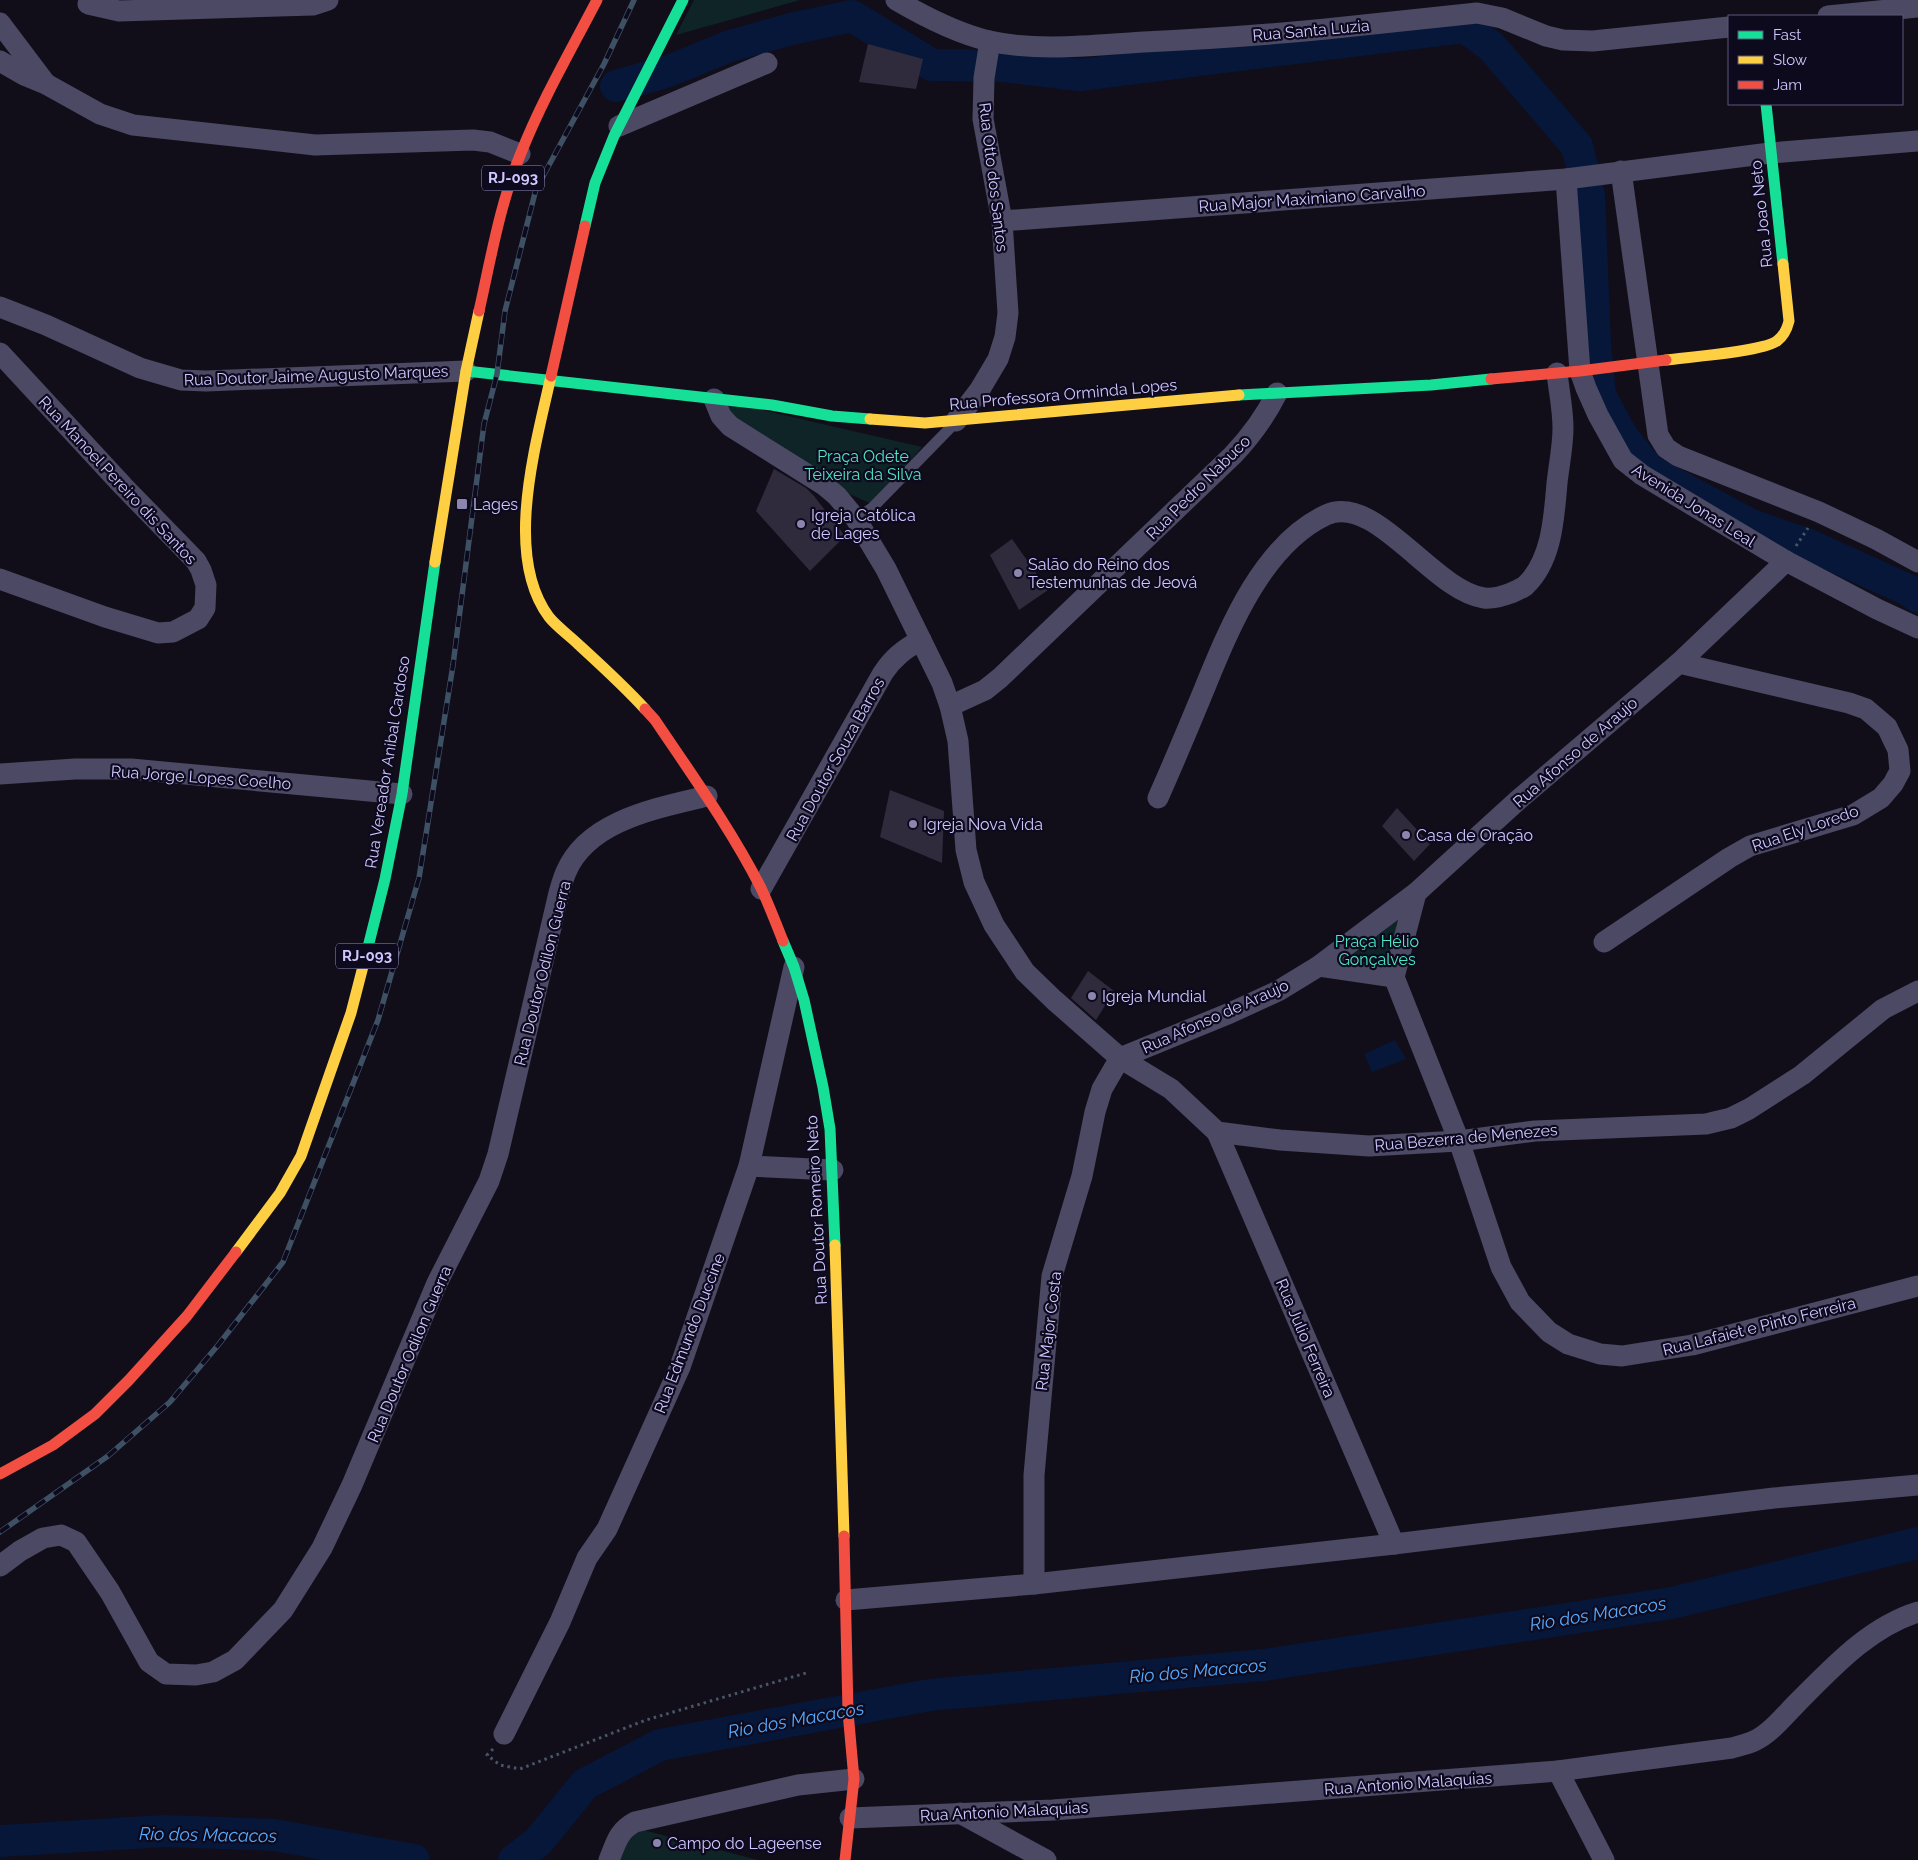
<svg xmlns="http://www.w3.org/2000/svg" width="1918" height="1860" font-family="Raleway,sans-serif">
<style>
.green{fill:#0e2426}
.water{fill:#071739}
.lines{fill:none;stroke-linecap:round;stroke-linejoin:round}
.river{stroke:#071739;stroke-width:32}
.building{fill:#2f2b3d}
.path{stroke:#475766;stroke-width:3;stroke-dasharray:2.5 4;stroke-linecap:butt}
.lane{stroke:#4b4963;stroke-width:11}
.street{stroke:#4b4963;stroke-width:21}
.fast{stroke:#16e098;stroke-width:11}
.slow{stroke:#ffcf43;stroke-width:11}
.jam{stroke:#f24e42;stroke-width:11}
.rail-casing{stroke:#3e5164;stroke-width:5.5}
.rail{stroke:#0e0a1e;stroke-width:4;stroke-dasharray:11;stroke-linecap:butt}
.poi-dot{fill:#8c86af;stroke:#0e0a1e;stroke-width:2}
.labels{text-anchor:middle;stroke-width:4.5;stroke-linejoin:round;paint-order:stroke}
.shield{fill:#0e0a1e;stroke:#958ebc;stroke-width:1}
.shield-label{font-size:15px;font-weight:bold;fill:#cfc7ff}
.street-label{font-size:16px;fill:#cfc7ff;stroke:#0e0a1e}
.park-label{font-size:16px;fill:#4de6c4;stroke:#0e0a1e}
.poi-label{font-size:16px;fill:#cfc7ff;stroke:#0e0a1e;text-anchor:start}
.water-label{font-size:18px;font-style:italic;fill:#55abff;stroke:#0e0a1e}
</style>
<rect width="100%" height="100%" fill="#110e1a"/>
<g class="green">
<path d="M694 0H800L676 35Z"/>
<path d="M714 399 922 447 872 504 777 462Z"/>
<path d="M1409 899 1392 969 1335 965Z"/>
<path d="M628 1826 758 1860H614Z"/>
</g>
<path class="water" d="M1395 1040 1406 1059 1372 1072 1364 1054Z"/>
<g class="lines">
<g class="river">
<path d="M616 86 666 72 730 46 791 29 852 16 932 65 1001 66 1080 75 1464 27 1491 46 1577 146 1589 195 1595 344 1600 395 1622 436 1649 470 1751 525 1809 545 1908 590 1918 597"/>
<path d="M0 1841 165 1831 274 1835 414 1860"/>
<path d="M514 1860 538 1842 585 1784 660 1745 930 1695 1264 1665 1672 1603 1918 1543"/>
</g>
</g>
<g class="building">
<path d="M868 44 923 59 916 89 859 82Z"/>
<path d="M774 469 806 488 814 496 845 536 810 571 756 511Z"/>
<path d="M1012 539 1048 590 1019 610 990 555Z"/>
<path d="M890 790 944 811 942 863 880 837Z"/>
<path d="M1397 808 1430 844 1414 861 1382 826Z"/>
<path d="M1088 971 1114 991 1096 1020 1071 998Z"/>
</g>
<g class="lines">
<g class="path">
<path d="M1796 546 1808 528"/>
<path d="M493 1749 487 1755 500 1765 520 1769 646 1720 806 1673"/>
</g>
<path class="lane" d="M856 519 872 508 953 425"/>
<g class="street">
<path d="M896 0C925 17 956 33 989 41 1039 52 1094 45 1144 42 1205 39 1266 35 1326 29 1377 24 1427 18 1477 13L1502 18 1546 36 1563 40 1593 41 1729 27"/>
<path d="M88 4 119 11 313 5 328 0"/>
<path d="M1828 16 1918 7"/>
<path d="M0 23 46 84"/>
<path d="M0 61 24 75 46 84 100 114 133 125 315 145 473 140 490 142 520 154"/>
<path d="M619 126 767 63"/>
<path d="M1621 171 1658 435 1666 448 1678 456 1819 512 1876 539 1918 562"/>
<path d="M1566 179 1580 371 1586 388 1598 415 1623 460 1642 475 1786 561 1877 609 1918 628"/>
<path d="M1002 221 1566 179 1770 153 1918 141"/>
<path d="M0 307 46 325 140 368 181 380 206 381 466 371"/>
<path d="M0 353 123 486 196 561 201 570 206 585 205 608 198 619 173 632 158 633 105 617 0 579"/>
<path d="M714 399 721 416 730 426 824 485 837 496 856 519 886 569 942 683 950 706 958 741 966 850 974 882 994 925 1025 972 1054 1000 1120 1058 1171 1089 1217 1132 1280 1140 1369 1146 1459 1141 1535 1131 1706 1124 1731 1118 1749 1109 1802 1075 1883 1009 1918 991"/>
<path d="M956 421 979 391 998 359 1005 337 1008 313 1002 221 983 119 984 78 990 41"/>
<path d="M950 706 985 690 1000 678 1233 455C1251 436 1265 417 1277 393"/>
<path d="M0 774 75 769H131L402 794"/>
<path d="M1158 798C1173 764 1187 731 1201 697 1227 634 1260 546 1326 515 1375 492 1433 591 1484 598 1492 599 1503 596 1511 593 1515 591 1521 589 1525 586 1552 561 1554 518 1557 483 1559 465 1563 446 1563 428 1563 410 1559 391 1557 373"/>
<path d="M761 889 883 673C893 658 904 649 921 640"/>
<path d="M1416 893 1394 977 1459 1141 1501 1267 1520 1302 1549 1332 1568 1344 1600 1354 1622 1356 1692 1345 1918 1286"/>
<path d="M1604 942 1729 858 1750 846 1853 815 1881 798 1893 784 1900 771 1898 750 1887 727 1866 709 1849 703 1679 663"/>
<path d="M1319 966 1394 977"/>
<path d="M1217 1132 1394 1544"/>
<path d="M749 1166 833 1170"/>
<path d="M0 1566 20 1551 43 1538 61 1535 76 1542 110 1592 149 1662 166 1674 196 1675 213 1672 235 1660 283 1610 322 1548 352 1485 437 1283 489 1181 498 1154 559 893C561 886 563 879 566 872 588 820 658 808 707 796"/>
<path d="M1034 1584V1475L1052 1276 1082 1176 1095 1112 1102 1089 1120 1058 1230 1013 1278 991 1319 966 1416 893 1517 801 1679 663 1786 561"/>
<path d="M846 1600 1034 1584 1394 1544 1774 1498 1918 1485"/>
<path d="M504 1734 560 1622 587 1558 607 1529 680 1367 749 1166 794 967"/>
<path d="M1558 1771 1604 1860"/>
<path d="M960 1813 1046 1860"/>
<path d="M850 1818 1053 1810 1558 1771 1732 1748C1739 1746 1747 1744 1754 1741 1770 1734 1784 1716 1797 1703 1832 1668 1869 1627 1918 1612"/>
<path d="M609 1860C616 1843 618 1831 635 1822L798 1785 854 1779"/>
</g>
<g class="fast">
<path d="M1766 104 1783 264"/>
<path d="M585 226 595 183 614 136 683 0"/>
<path d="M466 371 772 405 832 416 870 419"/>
<path d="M1239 395 1431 385 1491 379"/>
<path d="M783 941 794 967 804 1000 823 1087 830 1129 835 1245"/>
<path d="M367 951 385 879 402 794 435 562"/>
</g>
<g class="slow">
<path d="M1666 360C1688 357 1762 352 1777 341 1784 336 1787 329 1789 321L1783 264"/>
<path d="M551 376C536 444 503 556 549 617 557 627 570 636 579 645 602 666 624 686 645 709"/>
<path d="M870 419 925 423 1239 395"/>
<path d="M435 562 466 371 479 311"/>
<path d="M835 1245 844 1536"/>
<path d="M236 1252 280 1193 301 1156 351 1013 367 951"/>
</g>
<g class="jam">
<path d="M479 311C491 258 500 203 521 153 542 100 571 50 597 0"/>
<path d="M551 376 585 226"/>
<path d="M1491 379 1580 371 1666 360"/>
<path d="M645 709 655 720C692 775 731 829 761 888 769 905 776 923 783 941"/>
<path d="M0 1474 53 1445 95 1414 129 1380 187 1316 236 1252"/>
<path d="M844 1536 848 1712 854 1779 845 1860"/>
</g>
<g class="rail-casing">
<path id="rail" d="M0 1532 108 1456 170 1402 219 1344 283 1262 378 1020 419 878 453 665 484 424 497 374 505 311 536 189 604 64 634 0"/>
</g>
<use href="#rail" class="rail"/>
</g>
<g class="poi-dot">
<rect x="456" y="498" width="12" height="12" rx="2.5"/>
<circle cx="801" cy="524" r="5"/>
<circle cx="1018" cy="573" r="5"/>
<circle cx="913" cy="824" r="5"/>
<circle cx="1406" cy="835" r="5"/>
<circle cx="1092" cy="996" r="5"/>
<circle cx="657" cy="1843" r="5"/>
</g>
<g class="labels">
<g class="shield">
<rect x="482" y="165.5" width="62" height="25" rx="4"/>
<rect x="336" y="943.5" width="62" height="25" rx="4"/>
</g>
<g class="shield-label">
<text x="513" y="183">RJ-093</text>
<text x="367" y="961">RJ-093</text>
</g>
<g class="street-label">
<text transform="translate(1311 30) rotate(-5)" y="6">Rua Santa Luzia</text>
<text transform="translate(994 177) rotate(83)" y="6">Rua Otto dos Santos</text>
<text transform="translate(1312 198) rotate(-4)" y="6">Rua Major Maximiano Carvalho</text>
<text transform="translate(1761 214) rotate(-96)" y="6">Rua Joao Neto</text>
<text transform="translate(316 375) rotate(-2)" y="6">Rua Doutor Jaime Augusto Marques</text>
<text transform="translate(1063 394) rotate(-5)" y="6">Rua Professora Orminda Lopes</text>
<text transform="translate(118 480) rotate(47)" y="6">Rua Manoel Pereiro dis Santos</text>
<text transform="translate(1198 487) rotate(-45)" y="6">Rua Pedro Nabuco</text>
<text transform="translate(1694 505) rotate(32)" y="6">Avenida Jonas Leal</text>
<text transform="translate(1575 752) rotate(-41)" y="6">Rua Afonso de Araujo</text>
<text transform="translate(835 759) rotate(-61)" y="6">Rua Doutor Souza Barros</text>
<text transform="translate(387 762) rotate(-81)" y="6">Rua Vereador Anibal Cardoso</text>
<text transform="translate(201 777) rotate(4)" y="6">Rua Jorge Lopes Coelho</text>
<text transform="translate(1805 828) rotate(-19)" y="6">Rua Ely Loredo</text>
<text transform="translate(542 973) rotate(-76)" y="6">Rua Doutor Odilon Guerra</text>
<text transform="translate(1215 1016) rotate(-24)" y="6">Rua Afonso de Araujo</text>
<text transform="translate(1466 1137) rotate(-5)" y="6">Rua Bezerra de Menezes</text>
<text transform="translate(816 1210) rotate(-93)" y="6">Rua Doutor Romeiro Neto</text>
<text transform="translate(1759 1326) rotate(-14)" y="6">Rua Lafaiet e Pinto Ferreira</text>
<text transform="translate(1048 1331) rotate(-83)" y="6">Rua Major Costa</text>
<text transform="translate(689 1333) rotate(-69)" y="6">Rua Edmundo Duccine</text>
<text transform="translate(1306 1338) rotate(67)" y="6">Rua Julio Ferreira</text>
<text transform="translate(409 1354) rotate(-67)" y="6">Rua Doutor Odilon Guerra</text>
<text transform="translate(1408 1783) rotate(-4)" y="6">Rua Antonio Malaquias</text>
<text transform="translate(1004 1811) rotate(-3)" y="6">Rua Antonio Malaquias</text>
</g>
<g class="park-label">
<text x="863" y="462">Praça Odete<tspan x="863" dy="18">Teixeira da Silva</tspan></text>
<text x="1377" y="947">Praça Hélio<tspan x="1377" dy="18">Gonçalves</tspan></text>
</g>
<g class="poi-label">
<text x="473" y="510">Lages</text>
<text x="811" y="521">Igreja Católica<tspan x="811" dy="18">de Lages</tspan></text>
<text x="1028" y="570">Salão do Reino dos<tspan x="1028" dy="18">Testemunhas de Jeová</tspan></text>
<text x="923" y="830">Igreja Nova Vida</text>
<text x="1416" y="841">Casa de Oração</text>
<text x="1102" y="1002">Igreja Mundial</text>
<text x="667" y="1849">Campo do Lageense</text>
</g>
<g class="water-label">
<text transform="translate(1598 1614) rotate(-9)" y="6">Rio dos Macacos</text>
<text transform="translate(1198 1671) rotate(-5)" y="6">Rio dos Macacos</text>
<text transform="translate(796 1720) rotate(-10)" y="6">Rio dos Macacos</text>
<text transform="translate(208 1835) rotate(1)" y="6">Rio dos Macacos</text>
</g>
</g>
<rect x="1728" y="15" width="175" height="90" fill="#0e0a1e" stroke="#5b5678"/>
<rect x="1738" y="31" width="25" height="8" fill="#16e098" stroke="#5b5678"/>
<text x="1773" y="40" font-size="15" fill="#cfc7ff">Fast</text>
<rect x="1738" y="56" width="25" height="8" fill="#ffcf43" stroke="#5b5678"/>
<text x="1773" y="65" font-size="15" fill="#cfc7ff">Slow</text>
<rect x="1738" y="81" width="25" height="8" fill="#f24e42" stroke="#5b5678"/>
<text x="1773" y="90" font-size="15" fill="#cfc7ff">Jam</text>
</svg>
